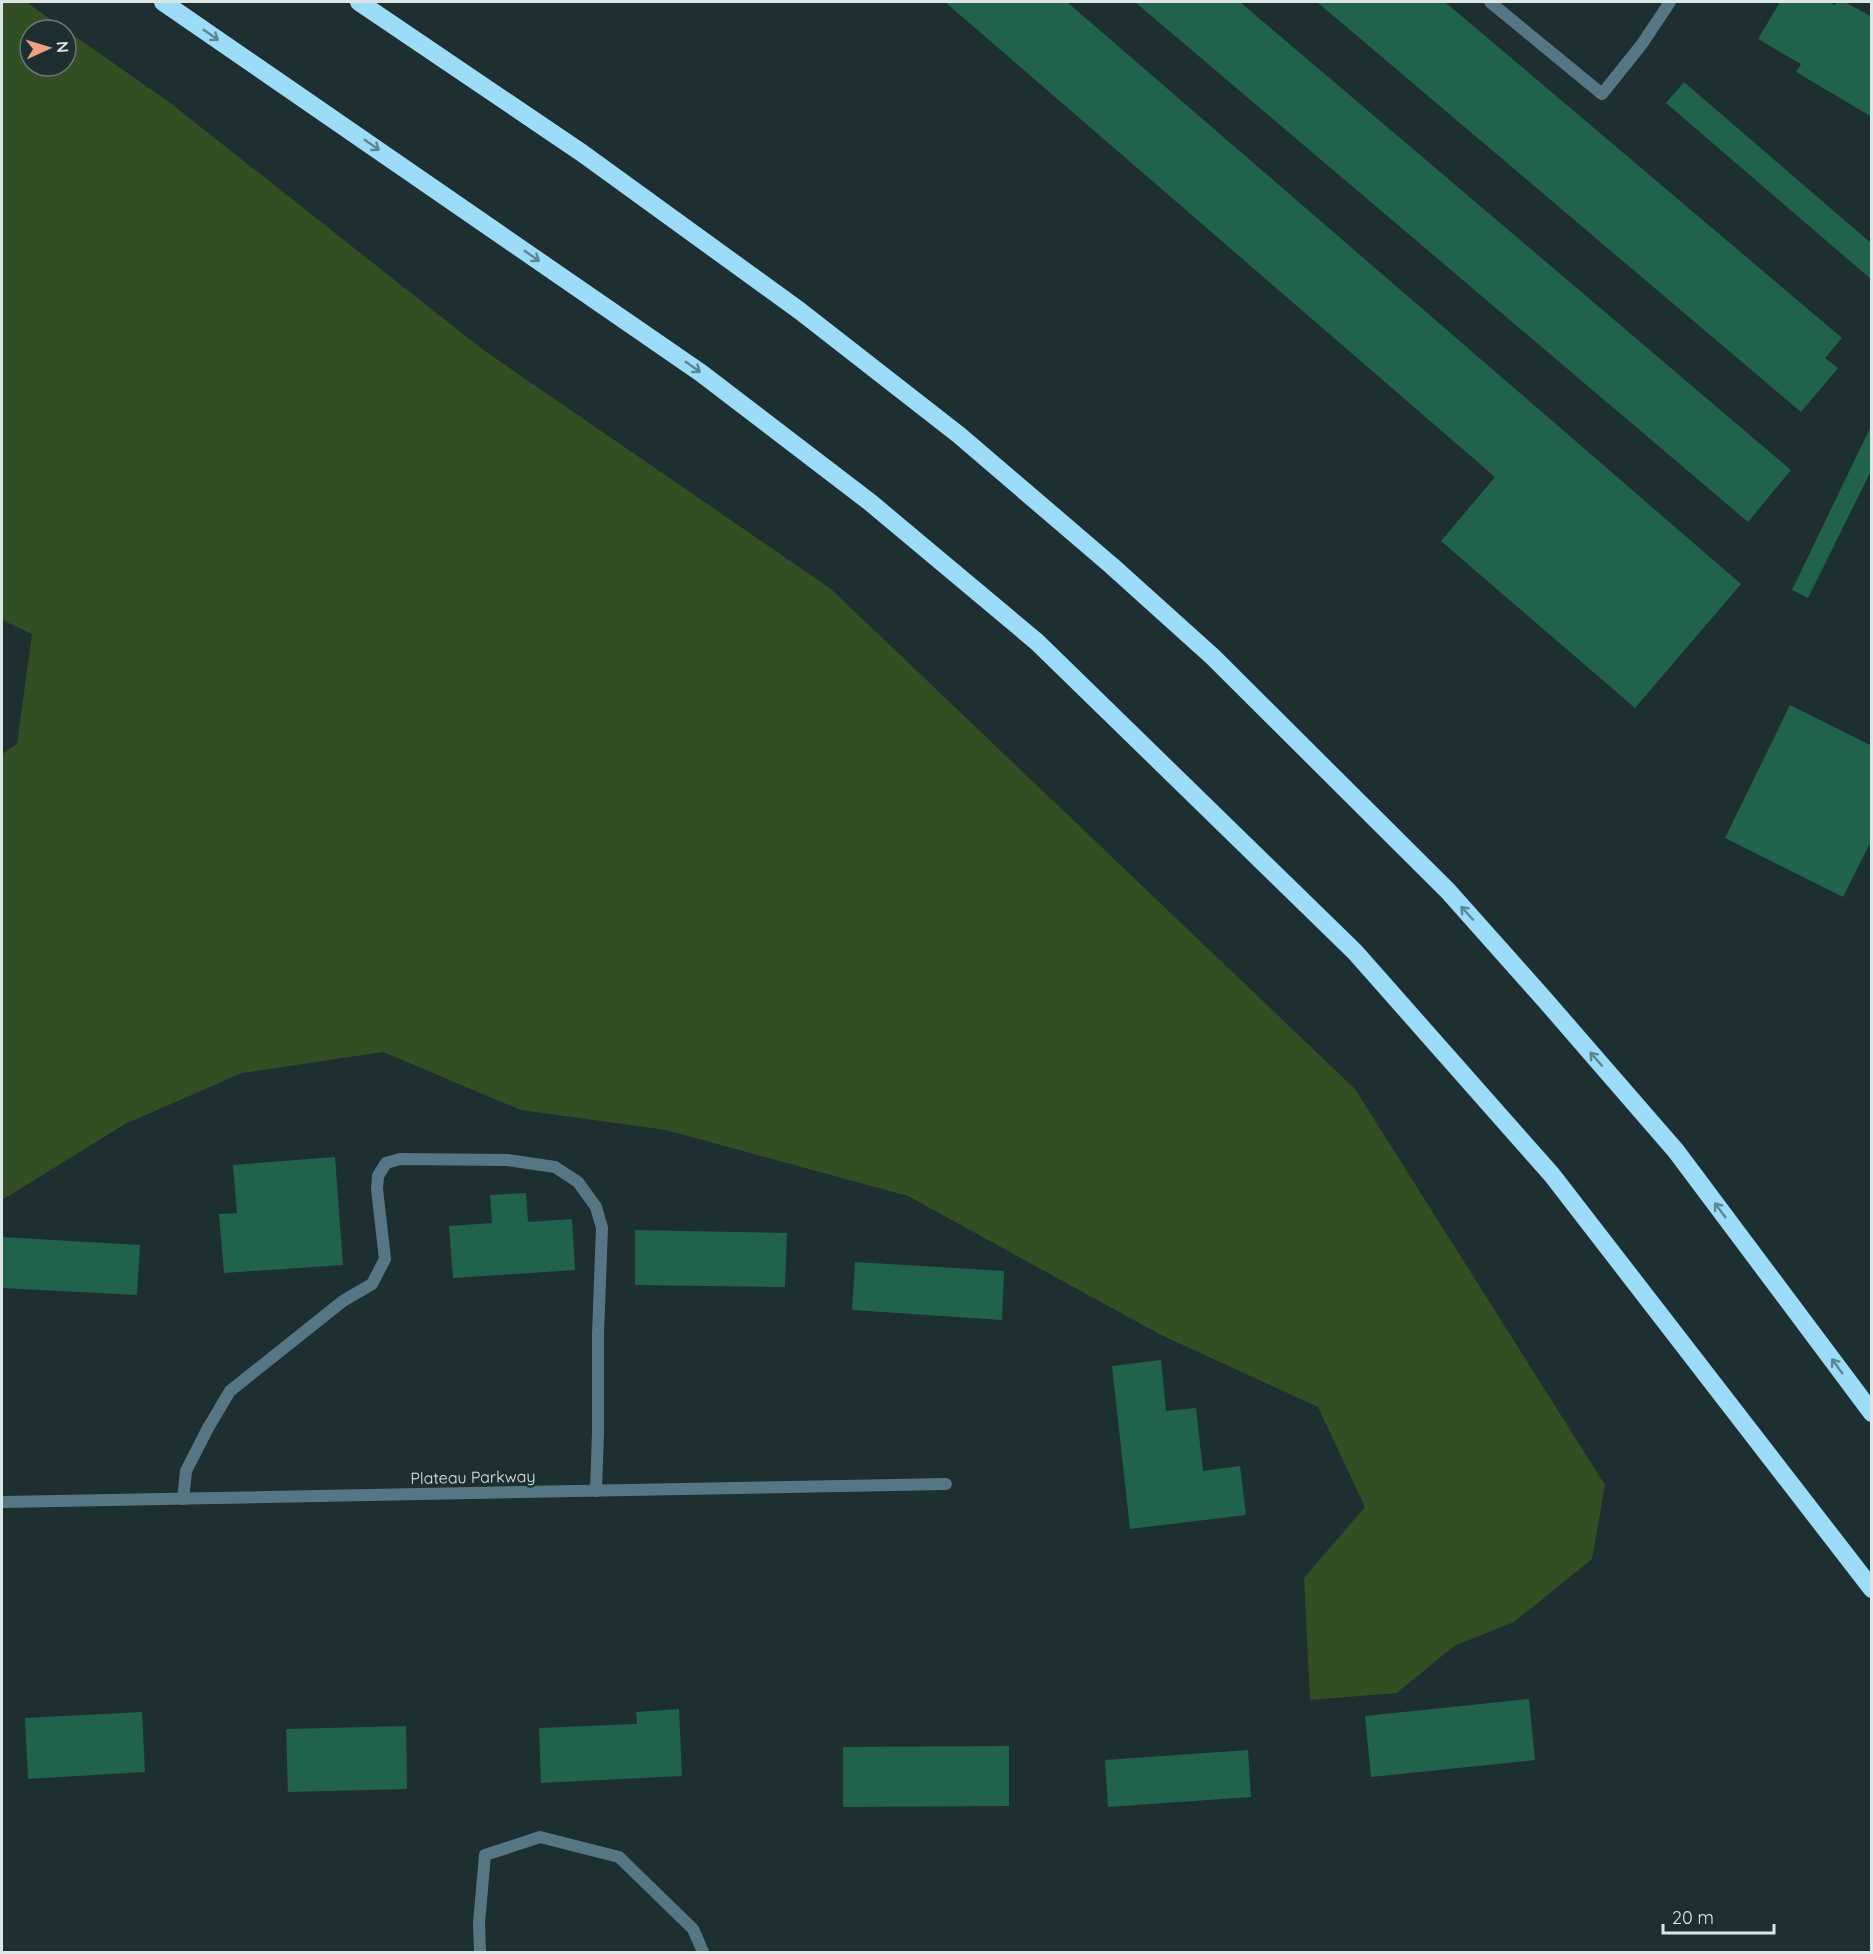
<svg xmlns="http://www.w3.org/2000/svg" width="1873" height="1954" font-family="Quicksand,sans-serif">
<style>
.green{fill:#324e23;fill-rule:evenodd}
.building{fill:#21624c}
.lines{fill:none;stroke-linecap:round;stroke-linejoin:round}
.lane{stroke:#567684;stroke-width:12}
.street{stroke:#567684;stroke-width:12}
.highway{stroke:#9cdcf8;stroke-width:18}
.oneway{stroke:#5c8694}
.labels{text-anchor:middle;stroke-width:5;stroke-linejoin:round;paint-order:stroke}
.street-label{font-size:16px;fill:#dbe6e6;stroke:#1d2f30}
</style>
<rect width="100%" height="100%" fill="#1d2f30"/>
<path class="green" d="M2 2H26L169 102 482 349 831 589 1355 1089 1605 1485 1592 1559 1514 1622 1454 1646 1397 1693 1310 1700 1304 1578 1365 1507 1318 1407 1159 1334 908 1196 666 1130 521 1110 383 1052 242 1073 125 1124 2 1200V754L17 744 32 634 2 620ZM30 30H66V66H30Z"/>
<g class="building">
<path d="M945 2H1067L1741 584 1635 708 1441 541 1495 477Z"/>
<path d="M1135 2H1240L1791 470 1748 522Z"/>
<path d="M1317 2H1445L1842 338 1825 358 1838 368 1801 412Z"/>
<path d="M1780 2H1829L1835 5 1837 2H1845L1872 17V117L1796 72 1801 64 1758 39Z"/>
<path d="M1684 82 1872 244V280L1666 103Z"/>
<path d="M1872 424V469L1808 598 1792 590Z"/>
<path d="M1790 705 1872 746V839L1843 897 1725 838Z"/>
<path d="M335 1157 343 1265 224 1273 219 1214 237 1213 233 1165Z"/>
<path d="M526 1193 528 1222 572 1219 575 1270 453 1278 449 1226 492 1223 490 1195Z"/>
<path d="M635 1230 787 1233 785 1287 635 1285Z"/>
<path d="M2 1237 140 1245 137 1295 2 1288Z"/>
<path d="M855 1262 1004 1271 1002 1320 852 1310Z"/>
<path d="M1161 1360 1166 1411 1196 1408 1203 1471 1240 1466 1246 1515 1130 1529 1112 1366Z"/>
<path d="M1529 1699 1535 1760 1371 1777 1365 1716Z"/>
<path d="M679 1709 682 1776 541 1783 539 1728 637 1724 636 1712Z"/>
<path d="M142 1712 145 1772 28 1779 25 1718Z"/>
<path d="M406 1726 407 1789 288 1792 286 1729Z"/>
<path d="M1009 1746V1806L843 1807V1747Z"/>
<path d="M1248 1750 1251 1797 1108 1807 1105 1760Z"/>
</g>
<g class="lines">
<g class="lane">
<path d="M1490 2 1602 94 1642 44 1670 2"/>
<path d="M183 1499 186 1471 208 1428 230 1391 343 1301 372 1284 385 1259 377 1189 378 1176 386 1163 400 1159 507 1160 555 1167 578 1182 596 1207 602 1228 598 1334V1432L596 1491"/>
<path d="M480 1952 479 1923 485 1855 540 1837 619 1857 693 1929 703 1952"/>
</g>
<path class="street" d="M2 1502 946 1484"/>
<g class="highway">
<path d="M163 2 701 373 871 503 1037 642 1355 952 1552 1175 1872 1589"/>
<path d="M359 2 582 153 800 311 959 435 1112 566 1213 657 1448 891 1545 1000 1676 1151 1872 1413"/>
</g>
</g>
<defs><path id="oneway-shaft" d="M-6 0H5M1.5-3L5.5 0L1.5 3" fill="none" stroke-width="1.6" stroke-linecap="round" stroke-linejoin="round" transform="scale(1.5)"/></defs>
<g class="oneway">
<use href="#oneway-shaft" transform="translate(211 35) rotate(35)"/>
<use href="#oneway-shaft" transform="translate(372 145) rotate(35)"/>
<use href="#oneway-shaft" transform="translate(532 256) rotate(35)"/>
<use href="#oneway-shaft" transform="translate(693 367) rotate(35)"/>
<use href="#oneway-shaft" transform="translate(1467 913) rotate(-132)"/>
<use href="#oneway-shaft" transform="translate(1596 1059) rotate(-131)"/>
<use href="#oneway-shaft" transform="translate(1720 1210) rotate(-127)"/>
<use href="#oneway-shaft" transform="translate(1837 1366) rotate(-126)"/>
</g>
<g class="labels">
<g class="street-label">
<text transform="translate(473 1477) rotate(-1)" y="6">Plateau Parkway</text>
</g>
</g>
<rect width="1873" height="1954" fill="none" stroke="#dbe6e6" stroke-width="6"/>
<g transform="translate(48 48) rotate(86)"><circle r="28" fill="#1d2f30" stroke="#697879" stroke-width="1.5"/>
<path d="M0-4.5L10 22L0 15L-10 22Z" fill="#f2a17e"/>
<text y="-9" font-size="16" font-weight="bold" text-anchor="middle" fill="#dbe6e6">N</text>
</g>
<path d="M1663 1924v9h111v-9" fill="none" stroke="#dbe6e6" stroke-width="3"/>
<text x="1672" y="1924" font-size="18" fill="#dbe6e6" stroke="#1d2f30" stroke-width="4.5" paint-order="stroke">20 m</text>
</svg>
